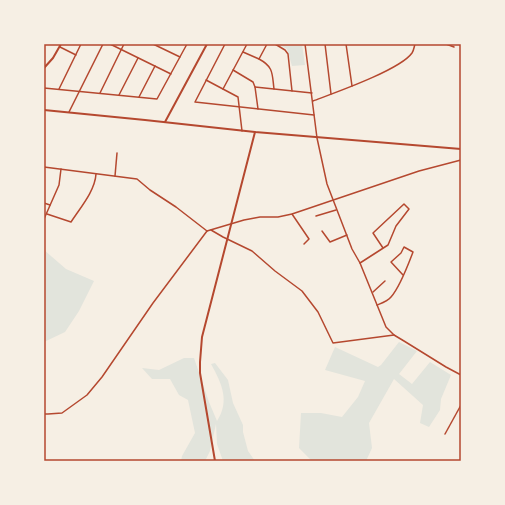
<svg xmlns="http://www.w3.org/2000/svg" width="505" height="505" font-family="Lato,sans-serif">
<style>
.green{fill:#e2e4dc}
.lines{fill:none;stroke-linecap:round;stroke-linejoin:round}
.minor{stroke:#b5482f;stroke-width:1.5}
.tertiary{stroke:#b5482f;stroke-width:2}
.neatline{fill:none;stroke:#b5482f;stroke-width:1.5}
</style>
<rect width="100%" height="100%" fill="#f6efe4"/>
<g class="green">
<path d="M278 44H302L305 65 292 66 287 49Z"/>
<path d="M44 250 66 269 94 281 79 311 65 332 44 342Z"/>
<path d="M399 342 417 351 399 374 412 384 430 362 451 375 441 399 440 410 429 427 420 423 423 405 394 379 369 423 372 448 366 461H312L299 448 301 413H321L342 417 358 397 365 381 325 370 335 347 378 367 381 365Z"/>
<path d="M184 358H194L209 402 217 421C230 401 222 384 211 364L215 363 228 380 233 403 243 425V432L248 451 255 461H223L217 444 216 424 210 451 205 461H181L182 456 195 433 188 400 179 395 170 379H152L142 368 159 370Z"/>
</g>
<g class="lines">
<g class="minor">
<path d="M110 44 171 74"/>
<path d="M153 44 180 57"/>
<path d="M225 44 195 102 314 115"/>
<path d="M275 44 285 50 288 54 292 91"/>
<path d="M305 44 317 138 327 184 352 249 360 263 386 327 394 335 404 341 446 367 461 375"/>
<path d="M325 44 331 94"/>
<path d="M346 44 352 86"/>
<path d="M446 44 454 47"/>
<path d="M60 47 76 55"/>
<path d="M243 52 259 59 267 44"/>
<path d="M259 59C274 67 272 74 274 89"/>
<path d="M233 70 253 82 255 87 258 109"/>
<path d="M206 80 238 97 242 131"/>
<path d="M255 87 312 93"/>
<path d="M44 88 157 99 187 44"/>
<path d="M59 89 81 44"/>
<path d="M223 89 247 44"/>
<path d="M100 93 124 44"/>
<path d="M119 95 138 58"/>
<path d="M139 97 155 66"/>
<path d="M313 101C334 93 400 70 412 53 414 50 414 47 415 44"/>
<path d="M69 112 103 44"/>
<path d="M44 167 137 179 150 190 176 207 207 231"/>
<path d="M115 176 117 153"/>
<path d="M44 203 50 205"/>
<path d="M47 214 71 222C80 208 95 191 96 174"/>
<path d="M292 214 309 239 304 244"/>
<path d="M316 216 336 210"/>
<path d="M44 219 59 185 61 169"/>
<path d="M211 230 223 237 252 251 275 271 302 291 318 312 333 343 394 335"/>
<path d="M322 231 330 242 347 235"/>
<path d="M360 263 388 245 396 226 409 209 404 204 373 233 383 248"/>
<path d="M373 292 385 281"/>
<path d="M377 305C382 303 388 301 391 297 400 287 408 265 413 252L404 247 401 253 391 262 403 275"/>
<path d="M44 414H48L62 413 87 395 102 377 153 303 207 231 244 220 260 217H278L292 214 419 171 461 160"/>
<path d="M445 434 461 405"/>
</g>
<g class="tertiary">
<path d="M44 68 53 58 61 44"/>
<path d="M44 110 145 120 255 132 461 149"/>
<path d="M165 122 207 44"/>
<path d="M215 461 200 373V362L202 337 255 132"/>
</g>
</g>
<rect width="505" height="505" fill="none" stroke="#f6efe4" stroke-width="90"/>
<rect x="45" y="45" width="415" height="415" class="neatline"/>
</svg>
